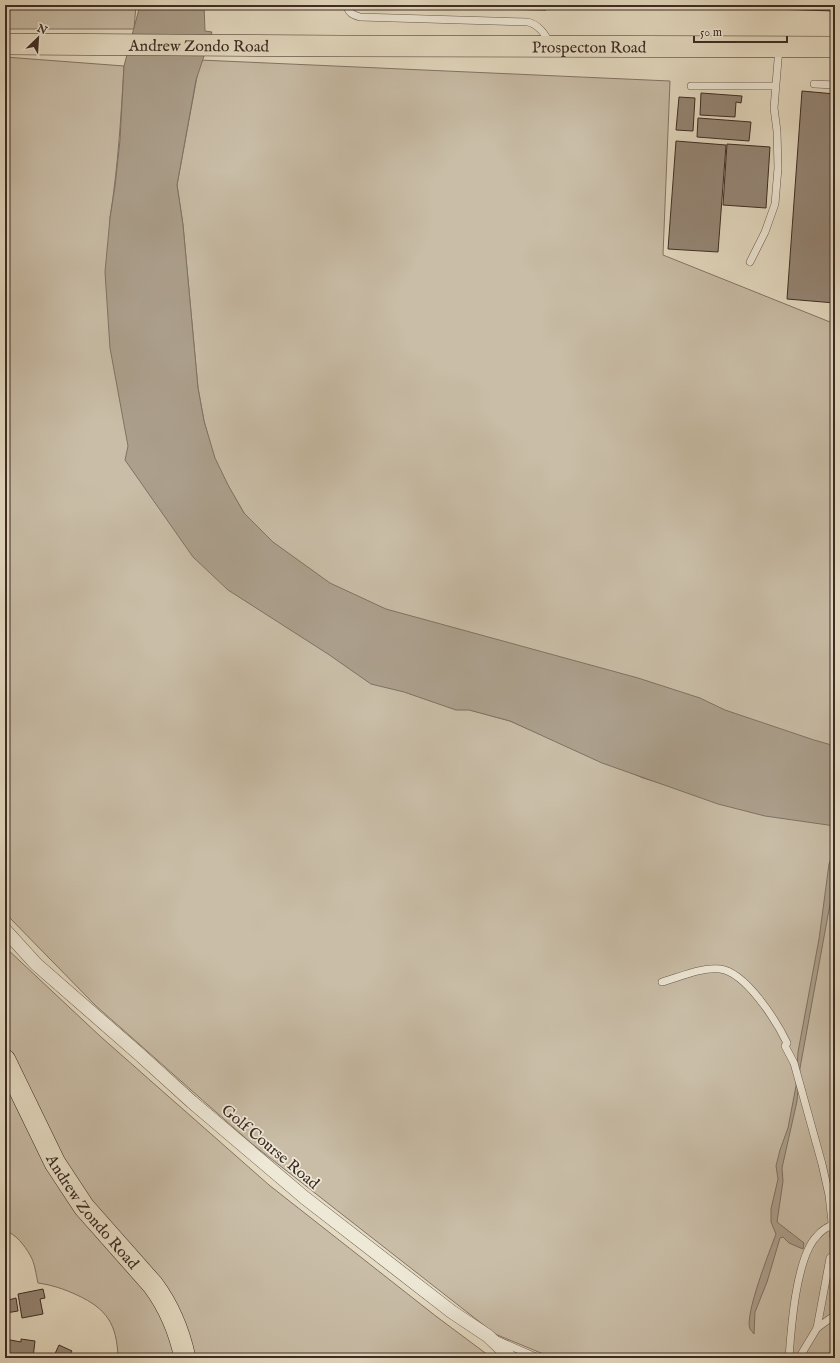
<svg xmlns="http://www.w3.org/2000/svg" width="840" height="1363" font-family="'IM FELL English',serif">
<style>
.green{fill:#c9bda7;stroke:#847466}
.water{fill:#aca08d;stroke:#807263}
.building{fill:#958777;stroke:#3e2c25}
.lines{fill:none;stroke-linecap:round;stroke-linejoin:round}
.service-casing{stroke:#68584c;stroke-width:8}
.minor-casing{stroke:#68584c;stroke-width:14}
.primary-casing{stroke:#3e2c25;stroke-width:22}
.service{stroke:#eee8d7;stroke-width:7}
.minor{stroke:#eee8d7;stroke-width:13}
.primary{stroke:#e5dbc2;stroke-width:21}
.labels{text-anchor:middle;stroke-width:3.5;stroke-linejoin:round;paint-order:stroke}
.street-label{font-size:16px;fill:#3e2c25;stroke:#eee8d7}
</style>
<rect width="100%" height="100%" fill="#e5dbc2"/>
<filter id="stains"><feTurbulence type="fractalNoise" baseFrequency=".005" numOctaves="4"/><feColorMatrix values="0 0 0 0 .2 0 0 0 0 .09 0 0 0 0 .02 0 0 0 .5 -.17"/></filter>
<radialGradient id="worn" r=".72"><stop offset=".6" stop-color="#630" stop-opacity="0"/><stop offset="1" stop-color="#630" stop-opacity=".3"/></radialGradient>
<g class="green">
<path d="M5 5H136L134 29H5Z"/>
<path d="M5 57 124 66C121 117 118 167 110 218L130 455 438 701 510 721 643 778 713 799 835 821V1358H553L495 1334 251 1143 95 1005 5 913Z"/>
<path d="M200 60 670 81 663 255 835 324V752L515 655 348 598 292 561 244 513 216 465 204 421 198 388 183 225 177 185Z"/>
<path d="M5 947 101 1037 269 1185 437 1317 492 1358H118C117 1324 107 1309 77 1295 64 1289 52 1285 38 1283 36 1275 35 1263 30 1255 25 1246 15 1233 5 1231Z"/>
</g>
<g class="water">
<path d="M140 5H204L205 31 212 32 196 80 177 185 183 225 198 388 204 421 215 458 228 485 244 513 273 542 330 583 386 609 638 678 700 698 725 710 814 740 835 746V826L765 816 718 804 602 763 510 721 469 710H456L404 692 371 684 328 654 228 590 193 557 125 460 128 446 110 348 105 272 110 218 115 186 120 140 124 66Z"/>
<path d="M835 848V877L800 1068 797 1101 782 1168 783 1181 777 1222 804 1243 803 1249 789 1243 783 1237 780 1238 767 1282 755 1312 754 1334C753 1332 751 1331 750 1329 744 1316 770 1250 776 1234L771 1222V1209L778 1179 776 1166 780 1150 788 1128 796 1086 798 1052 819 939 829 864Z"/>
</g>
<g class="building">
<path d="M354 5H545L546 10 354 7Z"/>
<path d="M645 5H835V11Z"/>
<path d="M802 91 835 94V303L787 299Z"/>
<path d="M701 93 742 96 741 103 736 102 735 117 700 115Z"/>
<path d="M679 97 695 98 693 131 676 130Z"/>
<path d="M698 118 751 122 749 141 697 137Z"/>
<path d="M676 141 726 145 718 252 668 249Z"/>
<path d="M727 144 770 147 766 208 723 205Z"/>
<path d="M43 1289 45 1298 40 1299 43 1314 22 1318 18 1294Z"/>
<path d="M16 1298 18 1311 6 1313 5 1301Z"/>
<path d="M5 1339 21 1342V1339L35 1341 33 1358H5Z"/>
<path d="M59 1345 72 1351 68 1358H53Z"/>
</g>
<g class="lines">
<g class="service-casing">
<g id="service">
<path d="M347 5C348 13 353 15 360 17L528 22C539 25 544 33 550 43"/>
<path d="M814 84 835 85"/>
<path d="M691 86H775"/>
<path d="M750 262 765 232 775 204 778 168 777 131 774 108 779 48"/>
<path d="M662 982C680 977 701 967 720 969 746 972 777 1022 787 1043L785 1046 794 1063 822 1164 829 1195 835 1249"/>
<path d="M817 1328 835 1315"/>
<path d="M497 1340 538 1358"/>
<path d="M789 1358C791 1329 796 1257 817 1236 821 1231 829 1226 835 1224"/>
<path d="M799 1358 817 1328 830 1258 835 1254"/>
</g>
</g>
<g class="minor-casing">
<path id="minor" d="M5 930 36 964 139 1054 192 1102 305 1198 452 1312 488 1336 511 1358"/>
</g>
<g class="primary-casing">
<g id="primary">
<path id="s1" d="M5 44 343 46 835 47"/>
<path id="s2" d="M5 1060 55 1163 84 1207 153 1285C170 1308 179 1330 185 1358"/>
</g>
</g>
<use href="#service" class="service"/>
<use href="#minor" class="minor"/>
<use href="#primary" class="primary"/>
</g>
<g class="labels">
<g class="street-label">
<text dy="6" stroke="none"><textPath href="#s1" startOffset="194">Andrew Zondo Road</textPath></text>
<text dy="6" stroke="none"><textPath href="#s1" startOffset="584">Prospecton Road</textPath></text>
<text transform="translate(271 1146) rotate(40)" y="6">Golf Course Road</text>
<text dy="6" stroke="none"><textPath href="#s2" startOffset="176">Andrew Zondo Road</textPath></text>
</g>
</g>
<rect width="840" height="1363" fill="none" stroke="#e5dbc2" stroke-width="20"/>
<rect x="6" y="6" width="828" height="1351" fill="none" stroke="#3e2c25" stroke-width="2"/>
<rect x="10" y="10" width="820" height="1343" fill="none" stroke="#3e2c25"/>
<g transform="translate(38 38) rotate(25)" stroke="#eee8d7" stroke-width="3" paint-order="stroke">
<path d="M0-3L7 15L0 10L-7 15Z" fill="#3e2c25"/>
<text y="-6" font-size="11" font-weight="bold" text-anchor="middle" fill="#3e2c25">N</text>
</g>
<path d="M694 36v6h93v-6" fill="none" stroke="#3e2c25" stroke-width="2"/>
<text x="700" y="36" font-size="12" fill="#3e2c25" stroke="#eee8d7" stroke-width="3" paint-order="stroke">50 m</text>
<rect width="100%" height="100%" filter="url(#stains)"/>
<rect width="100%" height="100%" fill="url(#worn)"/>
</svg>
